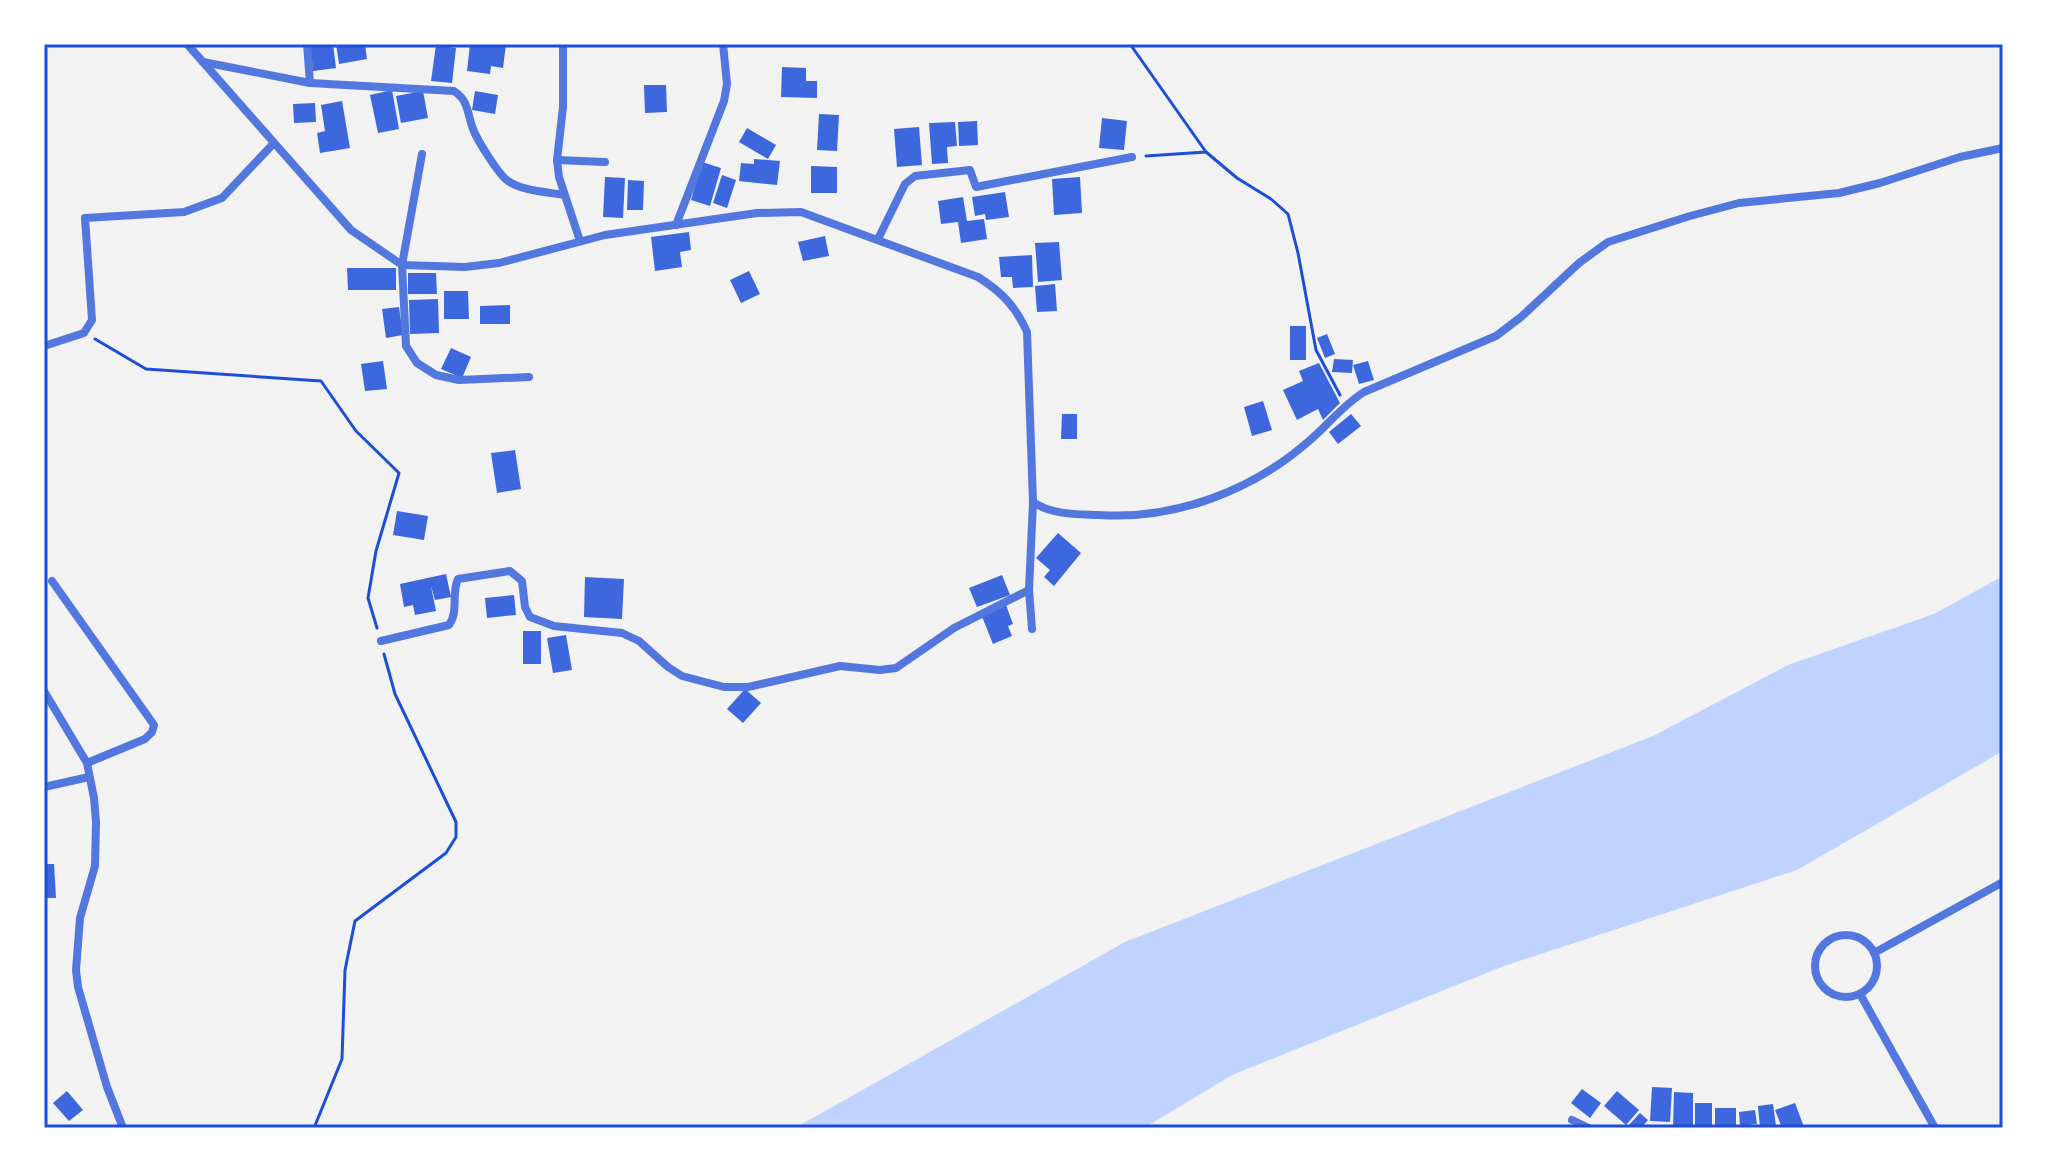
<svg xmlns="http://www.w3.org/2000/svg" width="2047" height="1172" font-family="Rubik,sans-serif">
<style>
.water{fill:#bfd3fe}
.building{fill:#3d67dc}
.lines{fill:none;stroke-linecap:round;stroke-linejoin:round}
.path{stroke:#1d4ed8;stroke-width:3}
.minor{stroke:#5277de;stroke-width:8}
.neatline{fill:none;stroke:#1d4ed8;stroke-width:3}
</style>
<rect width="100%" height="100%" fill="#f2f2f2"/>
<path class="water" d="M2003 576V751L1797 870 1504 966 1232 1075 1144 1128H795L1125 942 1653 736 1788 665 1934 614Z"/>
<g class="building">
<path d="M310 44H333L336 68 313 71Z"/>
<path d="M336 44H365L367 59 339 64Z"/>
<path d="M470 44H506L503 68 491 66 490 74 467 71Z"/>
<path d="M436 45 456 48 452 83 431 81Z"/>
<path d="M782 67 806 68V81H817V98L781 97Z"/>
<path d="M644 85H666L667 112 645 113Z"/>
<path d="M392 90 399 129 378 133 370 95Z"/>
<path d="M423 91 428 118 401 123 396 96Z"/>
<path d="M475 91 498 95 495 114 472 110Z"/>
<path d="M342 101 350 148 320 153 317 133 325 131 321 105Z"/>
<path d="M315 103 316 122 294 123 293 104Z"/>
<path d="M819 114 839 115 837 151 817 150Z"/>
<path d="M1102 118 1127 121 1124 150 1099 148Z"/>
<path d="M977 121 978 145 959 146 958 122Z"/>
<path d="M955 122 957 146 947 147 948 163 932 164 929 123Z"/>
<path d="M919 127 922 165 897 167 894 129Z"/>
<path d="M747 128 776 145 768 159 739 142Z"/>
<path d="M754 159 780 161 777 185 739 181 741 163 754 164Z"/>
<path d="M702 162 721 168 710 206 691 200Z"/>
<path d="M811 166 837 167V193H811Z"/>
<path d="M722 175 736 180 727 208 713 203Z"/>
<path d="M605 177 625 178 623 218 603 217Z"/>
<path d="M1080 177 1082 213 1054 215 1052 179Z"/>
<path d="M628 180 644 181 643 210H627Z"/>
<path d="M1005 192 1009 217 986 220 985 214 975 216 972 197Z"/>
<path d="M963 197 967 221 984 219 987 239 961 243 958 222 941 224 938 201Z"/>
<path d="M689 232 691 250 680 252 682 267 655 271 651 237Z"/>
<path d="M825 236 829 256 803 261 798 242Z"/>
<path d="M1059 242 1062 280 1038 282 1035 243Z"/>
<path d="M1032 255 1033 287 1013 288 1012 277H1001L999 257Z"/>
<path d="M347 268H396V290H348Z"/>
<path d="M749 271 760 294 741 303 730 280Z"/>
<path d="M408 273H436L437 294H408Z"/>
<path d="M1055 284 1057 311 1037 312 1035 286Z"/>
<path d="M444 291H468L469 319H444Z"/>
<path d="M438 299 439 333 410 334 409 300Z"/>
<path d="M510 305V324H480V306Z"/>
<path d="M399 307 403 335 386 338 382 309Z"/>
<rect x="1290" y="326" width="16" height="34"/>
<path d="M1327 334 1335 354 1325 358 1317 338Z"/>
<path d="M451 348 471 357 462 378 441 369Z"/>
<path d="M1334 359 1353 360 1352 373 1332 372Z"/>
<path d="M383 361 387 389 365 391 361 364Z"/>
<path d="M1368 361 1374 380 1359 384 1353 365Z"/>
<path d="M1319 363 1340 403 1323 420 1318 409 1297 420 1283 390 1303 381 1299 371Z"/>
<path d="M1263 401 1272 430 1252 436 1244 407Z"/>
<path d="M1062 414H1077V439H1061Z"/>
<path d="M1351 414 1361 426 1338 444 1329 432Z"/>
<path d="M515 450 521 489 497 493 491 453Z"/>
<path d="M397 511 428 516 424 540 393 535Z"/>
<path d="M1058 533 1081 553 1054 586 1044 577 1050 570 1036 558Z"/>
<path d="M446 574 451 597 435 600 431 586 436 611 415 615 413 605 404 607 400 584Z"/>
<path d="M1002 575 1010 595 977 607 969 588Z"/>
<path d="M585 577 624 579 622 619 584 617Z"/>
<path d="M514 595 516 615 487 618 485 598Z"/>
<path d="M1006 605 1013 624 1008 626 1012 636 993 644 981 614Z"/>
<rect x="523" y="631" width="18" height="33"/>
<path d="M566 635 572 670 553 673 547 638Z"/>
<path d="M745 689 761 703 743 723 727 709Z"/>
<path d="M44 864H54L56 898H44Z"/>
<path d="M1652 1087 1672 1088 1670 1122 1650 1121Z"/>
<path d="M1582 1089 1601 1103 1590 1118 1571 1103Z"/>
<path d="M67 1091 83 1110 69 1121 53 1103Z"/>
<path d="M1617 1091 1639 1110 1626 1125 1604 1106Z"/>
<path d="M1674 1092 1693 1093V1127H1673Z"/>
<rect x="1695" y="1103" width="17" height="25"/>
<path d="M1795 1103 1804 1127 1782 1128 1775 1110Z"/>
<path d="M1773 1104 1776 1126 1760 1128 1758 1106Z"/>
<rect x="1715" y="1108" width="21" height="20"/>
<path d="M1755 1110 1757 1124 1740 1126 1739 1112Z"/>
<path d="M1640 1113 1648 1120 1641 1128H1630L1628 1126Z"/>
</g>
<g class="lines">
<g class="path">
<path d="M1130 44 1206 152 1237 178 1271 199 1288 214 1298 253 1316 350 1340 395"/>
<path d="M1146 156 1206 152"/>
<path d="M95 339 146 369 321 381 356 431 399 473 376 551 368 598 377 628"/>
<path d="M314 1128 342 1059 345 970 355 921 446 853 456 837V822L395 694 384 654"/>
</g>
<g class="minor">
<path d="M187 44 351 230 402 265 465 267 499 263 605 235 757 213 801 212 978 277C1002 292 1016 307 1027 332L1033 502 1029 590 1032 629"/>
<path d="M307 44 310 83"/>
<path d="M563 44V107L557 160 559 177 580 241"/>
<path d="M203 62 310 83 454 91C469 101 467 113 473 129 477 140 499 175 508 181 522 191 547 192 564 195"/>
<path d="M422 154 402 265 406 346 417 363 436 375 459 380 529 377"/>
<path d="M557 160 605 162"/>
<path d="M676 225 724 101 727 84 723 44"/>
<path d="M878 239 905 184 915 176 970 170 976 187 1132 157"/>
<path d="M44 346 84 333 92 320 85 218 184 212 222 198 274 143"/>
<path d="M1033 502C1052 515 1077 514 1099 515 1175 520 1252 491 1309 441 1328 425 1342 406 1364 392L1496 336 1521 317 1579 263 1608 242 1690 216 1739 203 1839 193 1880 183 1960 157 2003 148"/>
<path d="M52 581 154 725 152 732 145 739 87 763"/>
<path d="M381 641 449 625C459 611 451 594 458 579L510 571 522 581 525 607 530 617 554 626 622 633 639 641 668 667 682 676 724 687H748L840 666 880 670 896 668 954 628 1029 590"/>
<path d="M44 691 87 763 94 798 96 822 95 866 80 918 76 970 78 987 107 1087 123 1128"/>
<path d="M44 787 89 777"/>
<circle cx="1846" cy="966" r="31"/>
<path d="M1874 953 2003 882"/>
<path d="M1860 994 1935 1128"/>
<path d="M1572 1120 1589 1128"/>
</g>
</g>
<rect width="2047" height="1172" fill="none" stroke="#ffffff" stroke-width="92"/>
<rect x="46" y="46" width="1955" height="1080" class="neatline"/>
</svg>
